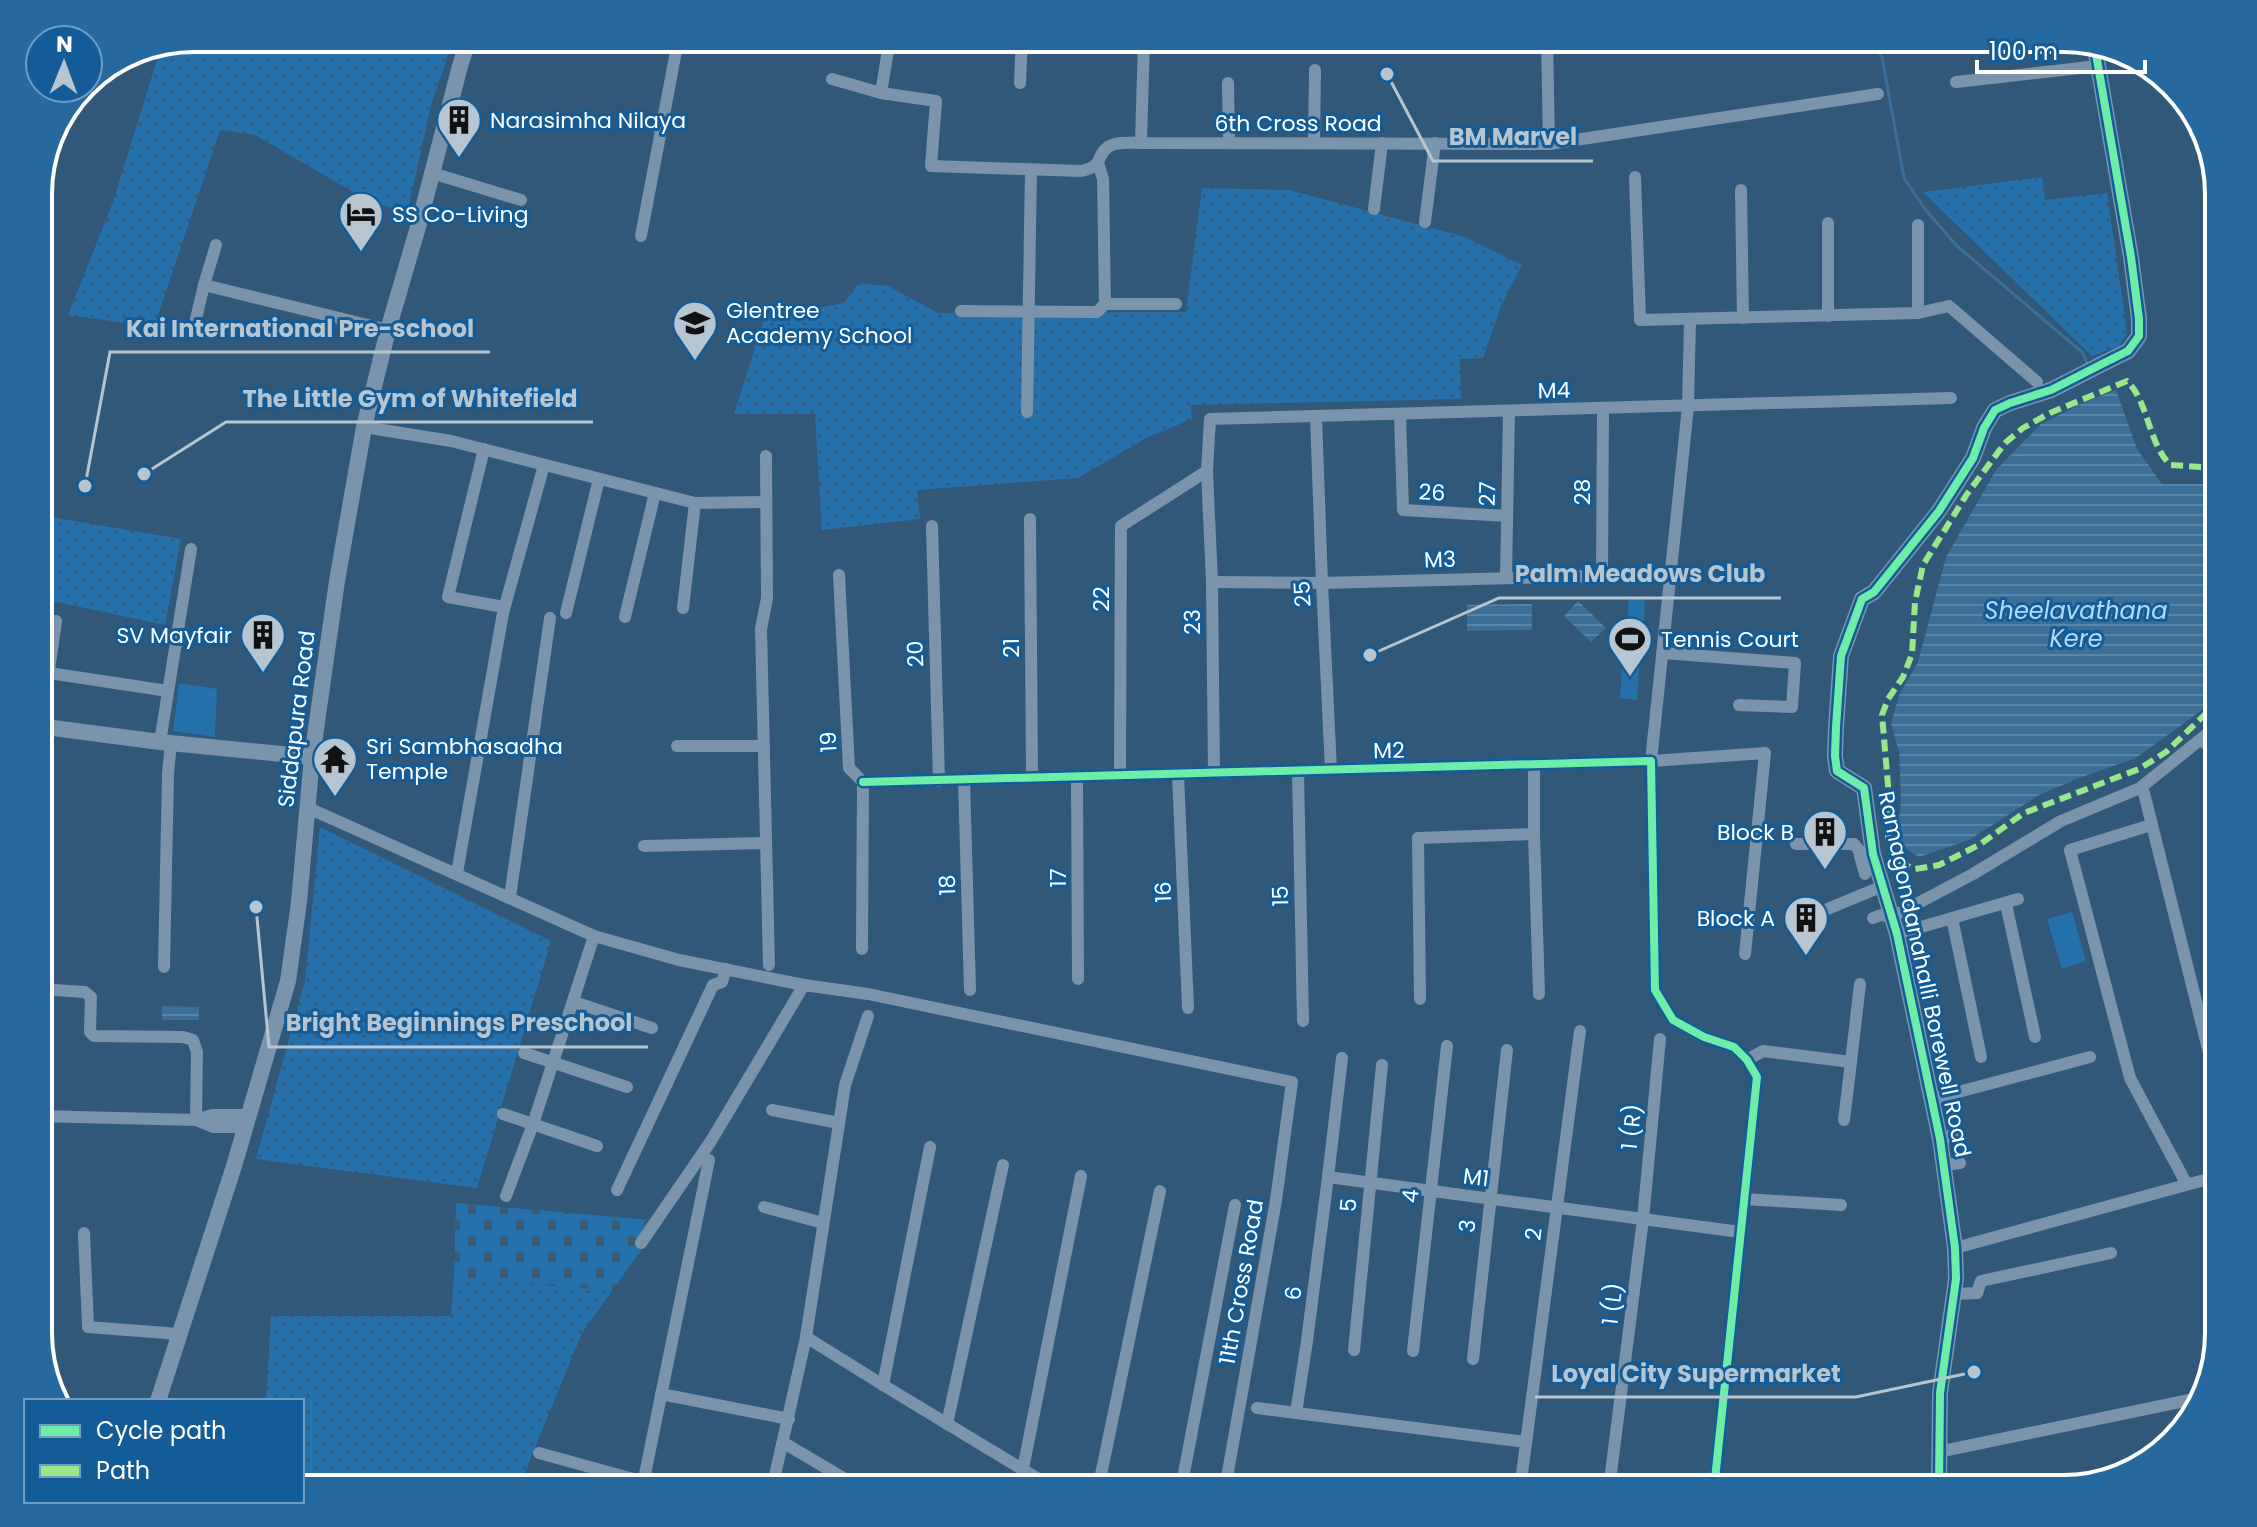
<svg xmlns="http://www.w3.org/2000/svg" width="2257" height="1527" font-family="Poppins,sans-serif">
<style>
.grass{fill:url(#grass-dots)}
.cemetery{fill:url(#cemetery-stones)}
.garden{fill:#2471ac}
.water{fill:url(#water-rules)}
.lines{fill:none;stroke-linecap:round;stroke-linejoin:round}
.stream{stroke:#3c6f98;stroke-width:3}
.minor{stroke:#7b94ab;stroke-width:12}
.tertiary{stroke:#7b94ab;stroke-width:16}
.quiet{stroke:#98e88a;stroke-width:6;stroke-dasharray:12 6;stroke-linecap:butt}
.cycleway-casing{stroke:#135c97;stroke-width:13}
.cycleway{stroke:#6deda7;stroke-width:8}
.labels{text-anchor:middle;stroke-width:6;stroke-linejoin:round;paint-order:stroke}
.poi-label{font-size:22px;fill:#fff;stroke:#135c97;text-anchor:start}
.street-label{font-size:22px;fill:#fff;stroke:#135c97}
.water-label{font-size:24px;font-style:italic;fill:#b0daf9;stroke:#135c97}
.rim{fill:none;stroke:#fff;stroke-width:4}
.leader{fill:none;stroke:#b7c5d0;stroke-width:3}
.callout-dot{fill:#b7c5d0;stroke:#135c97;stroke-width:3}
.callout-label{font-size:24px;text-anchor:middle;font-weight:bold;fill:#b7c5d0;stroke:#135c97;stroke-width:6;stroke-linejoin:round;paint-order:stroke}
</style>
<defs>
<pattern id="grass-dots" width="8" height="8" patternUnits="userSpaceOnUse" patternTransform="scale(2)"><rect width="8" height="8" fill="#2471ac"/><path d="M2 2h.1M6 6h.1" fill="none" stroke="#3c5b72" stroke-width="1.8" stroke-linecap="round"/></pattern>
<pattern id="cemetery-stones" width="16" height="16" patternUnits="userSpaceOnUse" patternTransform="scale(2)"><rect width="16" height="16" fill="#2471ac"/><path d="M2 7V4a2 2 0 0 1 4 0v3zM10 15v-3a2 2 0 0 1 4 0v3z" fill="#3c5b72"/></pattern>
<pattern id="water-rules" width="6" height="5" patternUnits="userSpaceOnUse" patternTransform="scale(2)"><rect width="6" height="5" fill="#3c6f98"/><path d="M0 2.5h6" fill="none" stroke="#5985a7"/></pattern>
</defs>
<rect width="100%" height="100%" fill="#315879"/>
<g class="grass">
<path d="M194 38H454L431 105 407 214 362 197 255 135 220 130 154 327 68 315 113 202 162 44Z"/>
<path d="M2042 177 2045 200 2107 193 2127 333 2119 346 2092 356 1923 192Z"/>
<path d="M1202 188 1289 190 1465 237 1522 265 1501 306 1483 358 1460 359 1461 399 1191 405 1192 419 1148 437 1078 478 917 490 920 519 822 530 815 414H734L767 310H809L844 303 859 283 888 286 938 313 1186 312Z"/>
<path d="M38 515 181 539 165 625 38 598Z"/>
<path d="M320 827 551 941 477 1188 256 1159 305 981Z"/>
<path d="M454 1277 612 1291 582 1333 518 1489H302V1401H266L271 1316H451Z"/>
</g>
<path class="cemetery" d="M456 1203 662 1221 612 1291 454 1277Z"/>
<g class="garden">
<path d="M1629 598 1645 599 1643 640 1626 639Z"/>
<path d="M1623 657 1640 658 1637 700 1620 698Z"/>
<path d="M179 683 217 689 215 737 173 731Z"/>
<path d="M2072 912 2086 961 2062 969 2047 919Z"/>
</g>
<g class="water">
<path d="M2116 390 2137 449 2162 484H2219V683L2202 710 2136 758 2079 778 2039 795 1969 840 1919 857 1905 848 1898 835 1901 798 1899 752 1891 723 1900 693 1918 662 1946 557 1996 470 2041 424 2081 404Z"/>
<path d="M1578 601 1606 628 1591 642 1564 616Z"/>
<path d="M1532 604V630L1467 631V605Z"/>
<path d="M162 1006 199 1007V1020H162Z"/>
</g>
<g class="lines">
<path class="stream" d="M1870 38 1882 57 1904 178 1925 209 1957 246 2083 353 2087 363"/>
<g class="minor">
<path d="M890 38 881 93 936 101 931 166 1081 171C1105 166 1095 156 1108 147 1117 141 1131 143 1141 143"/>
<path d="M965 38H968"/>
<path d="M1066 38 1118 40"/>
<path d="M1144 38 1141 143 1549 144 1547 38"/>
<path d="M832 79 881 93"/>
<path d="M1956 82 2098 66"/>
<path d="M1020 83 1022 38"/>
<path d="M1228 83 1229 142"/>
<path d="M1314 143 1315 70"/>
<path d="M1549 144 1878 94"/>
<path d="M432 173 521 200"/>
<path d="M1635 177 1640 320 1918 313 1949 306 2037 382"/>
<path d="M1741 190 1743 318"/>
<path d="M1374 209 1382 143"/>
<path d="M1425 222 1435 143"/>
<path d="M1828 223V316"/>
<path d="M1918 225V313"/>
<path d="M641 236 677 46 675 38"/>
<path d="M204 285 216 245"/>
<path d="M1105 304H1176"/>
<path d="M961 311 1097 312 1105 304 1103 179 1098 163"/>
<path d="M196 319 204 285 388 330"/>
<path d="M1690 319 1688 407 1651 761 1765 753 1745 954"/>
<path d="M1027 412 1031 170"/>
<path d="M1400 414 1403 510 1507 516"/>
<path d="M1316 416 1322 583 1331 770"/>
<path d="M364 427 451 441 695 503 766 502"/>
<path d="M484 449 448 597 504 607"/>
<path d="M766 456 767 598 761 629 769 965"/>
<path d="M1030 519 1032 778"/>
<path d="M932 526 939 781"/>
<path d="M839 575 849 768 863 782 862 949"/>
<path d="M1602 575 1603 409"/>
<path d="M1506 577 1509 411"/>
<path d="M1212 582 1322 583 1669 574"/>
<path d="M683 608 695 503"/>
<path d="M566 613 599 479"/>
<path d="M625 617 655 493"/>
<path d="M1663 653 1795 663 1792 707 1739 705"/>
<path d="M49 673 168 691"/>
<path d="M41 727 56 621"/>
<path d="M2200 740 2210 746H2219"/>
<path d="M160 742 191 549"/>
<path d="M677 746H764"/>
<path d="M1298 771 1303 1021"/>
<path d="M1214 773 1212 582 1207 471 1210 419 1951 398"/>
<path d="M1178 774 1188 1008"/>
<path d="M1120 775 1121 526 1207 471"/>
<path d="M1077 776 1078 979"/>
<path d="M964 779 970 990"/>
<path d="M863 782 1651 761 1655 990 1673 1020 1704 1037 1734 1047 1747 1060 1757 1077 1714 1489"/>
<path d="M2144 793 2219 1093"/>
<path d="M306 807 594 936 679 960 804 985 868 994 1292 1082 1276 1200 1225 1489"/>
<path d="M2151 825 2070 850 2130 1078 2186 1183"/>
<path d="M1534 834 1539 994"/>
<path d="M1796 844H1854L1859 850 1860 856 1873 854"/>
<path d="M644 846 766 843"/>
<path d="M1860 856 1865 874"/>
<path d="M457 873 503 613 544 465"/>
<path d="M510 897 550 618"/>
<path d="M2006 904 2035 1037"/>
<path d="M1873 918 1881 915 1892 917 1973 874 2061 821 2140 788 2206 735 2219 720"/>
<path d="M1952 918 1981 1057"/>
<path d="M1796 922 1883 886"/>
<path d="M1897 934 2018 899"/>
<path d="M164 967 168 774 171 743"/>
<path d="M38 989 85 992 91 997 90 1032 94 1036 183 1037 193 1040 197 1052 196 1120"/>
<path d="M1420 999 1418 838 1534 834V765"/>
<path d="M574 1002 652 1028"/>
<path d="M524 1053 627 1087"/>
<path d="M1342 1058 1328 1177 1740 1232"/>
<path d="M1747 1060 1763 1051 1851 1062 1860 984"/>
<path d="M1932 1099 2090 1057"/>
<path d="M772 1110 839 1123"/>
<path d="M503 1114 597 1146"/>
<path d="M38 1116 196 1120 212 1115H249"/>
<path d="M196 1120 213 1127H246"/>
<path d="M1844 1120 1851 1062"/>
<path d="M1940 1139 1954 1135"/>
<path d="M1944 1165 1960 1163"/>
<path d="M617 1190 713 985 722 982 726 969"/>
<path d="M506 1196 533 1124 594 936"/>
<path d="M1744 1199 1841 1205"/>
<path d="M764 1207 823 1223"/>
<path d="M84 1233 88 1327 179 1334"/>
<path d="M641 1243 711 1141 804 985"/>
<path d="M1955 1248 2219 1176"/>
<path d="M1954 1294 1977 1293 1981 1281 2111 1253"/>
<path d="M806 1337 883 1385 1055 1489"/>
<path d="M1354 1350 1382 1065"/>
<path d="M1413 1351 1447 1046"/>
<path d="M1473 1359 1507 1050"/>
<path d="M883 1385 930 1147"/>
<path d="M661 1394 789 1419"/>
<path d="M1257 1408 1526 1442"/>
<path d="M1296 1413 1307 1341 1328 1177"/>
<path d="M947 1424 1003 1165"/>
<path d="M784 1443 862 1489"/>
<path d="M1938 1452 2199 1398"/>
<path d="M539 1453 644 1482"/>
<path d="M1023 1469 1081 1176"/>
<path d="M642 1489 709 1160"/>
<path d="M772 1489 806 1337 845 1085 868 1016"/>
<path d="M1098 1489 1160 1191"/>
<path d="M1181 1489 1235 1205"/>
<path d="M1520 1489 1580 1031"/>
<path d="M1609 1489 1643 1219 1660 1039"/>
<path d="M1998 1489 2021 1486"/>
</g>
<g class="tertiary">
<path d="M38 726 160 742 312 757"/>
<path d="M158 1401 234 1166 288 981 299 902 312 757 337 581 364 427 388 330 420 220 460 66 469 38"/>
<path d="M1939 1489 1940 1393 1956 1279 1955 1248 1940 1139 1897 934 1873 854 1864 788 1837 771 1835 756 1836 727 1841 656 1862 599 1874 592 1939 511 1973 458 1984 428 1995 410 2010 403 2051 390 2100 365 2128 351 2139 336V319L2131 257 2095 48"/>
</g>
<path class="quiet" d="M2219 468 2170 465C2147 440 2149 403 2127 381L2050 413 2023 428 2005 443 1967 494 1923 565 1915 602 1912 654 1903 677 1888 699 1882 715 1888 785V837L1892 855 1900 863 1915 869 1939 865 1979 845 2024 813 2139 769 2166 752 2219 701"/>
<g class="cycleway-casing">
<g id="cycleway">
<path d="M863 782 1651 761 1655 990 1673 1020 1704 1037 1734 1047 1747 1060 1757 1077 1714 1489"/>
<path d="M1939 1489 1940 1393 1956 1279 1955 1248 1940 1139 1897 934 1873 854 1864 788 1837 771 1835 756 1836 727 1841 656 1862 599 1874 592 1939 511 1973 458 1984 428 1995 410 2010 403 2051 390 2100 365 2128 351 2139 336V319L2131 257 2095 48"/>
</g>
</g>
<use href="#cycleway" class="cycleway"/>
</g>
<defs>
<g id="building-pin" transform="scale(2.3)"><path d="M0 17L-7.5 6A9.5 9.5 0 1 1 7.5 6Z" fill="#b7c5d0" stroke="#135c97"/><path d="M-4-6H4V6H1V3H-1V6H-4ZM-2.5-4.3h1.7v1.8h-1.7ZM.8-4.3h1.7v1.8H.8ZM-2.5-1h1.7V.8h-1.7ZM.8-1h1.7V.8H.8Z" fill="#111"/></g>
<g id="hotel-pin" transform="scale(2.3)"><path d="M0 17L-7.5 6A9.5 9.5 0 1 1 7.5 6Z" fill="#b7c5d0" stroke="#135c97"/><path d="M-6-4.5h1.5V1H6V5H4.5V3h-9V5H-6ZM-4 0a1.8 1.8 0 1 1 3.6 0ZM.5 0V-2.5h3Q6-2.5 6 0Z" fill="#111"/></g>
<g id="school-pin" transform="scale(2.3)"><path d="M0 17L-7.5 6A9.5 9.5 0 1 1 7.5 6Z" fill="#b7c5d0" stroke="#135c97"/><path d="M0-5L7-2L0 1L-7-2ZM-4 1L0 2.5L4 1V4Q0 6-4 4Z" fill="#111"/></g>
<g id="stadium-pin" transform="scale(2.3)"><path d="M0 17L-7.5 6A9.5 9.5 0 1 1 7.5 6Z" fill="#b7c5d0" stroke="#135c97"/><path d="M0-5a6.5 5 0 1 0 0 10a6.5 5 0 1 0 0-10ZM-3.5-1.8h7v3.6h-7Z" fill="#111"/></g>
<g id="temple-pin" transform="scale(2.3)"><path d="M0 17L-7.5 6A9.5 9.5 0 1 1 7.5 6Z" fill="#b7c5d0" stroke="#135c97"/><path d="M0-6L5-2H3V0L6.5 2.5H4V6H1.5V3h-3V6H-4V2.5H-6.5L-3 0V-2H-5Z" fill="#111"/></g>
</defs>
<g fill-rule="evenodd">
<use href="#building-pin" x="459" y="120"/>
<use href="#hotel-pin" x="361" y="214"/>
<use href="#school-pin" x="695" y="323"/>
<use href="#building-pin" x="263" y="635"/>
<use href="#stadium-pin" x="1630" y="639"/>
<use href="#temple-pin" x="335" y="759"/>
<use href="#building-pin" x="1825" y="832"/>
<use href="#building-pin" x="1806" y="918"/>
</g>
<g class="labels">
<g class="poi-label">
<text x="490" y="128">Narasimha Nilaya</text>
<text x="392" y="222">SS Co-Living</text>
<text x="726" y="318">Glentree<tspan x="726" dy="25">Academy School</tspan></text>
<text x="232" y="643" text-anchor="end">SV Mayfair</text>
<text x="1661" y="647">Tennis Court</text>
<text x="366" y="754">Sri Sambhasadha<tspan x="366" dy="25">Temple</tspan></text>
<text x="1794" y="840" text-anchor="end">Block B</text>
<text x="1775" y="926" text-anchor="end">Block A</text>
</g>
<g class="street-label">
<text x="1298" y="131">6th Cross Road</text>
<text transform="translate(1554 390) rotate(-1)" y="8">M4</text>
<text transform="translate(1432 492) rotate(3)" y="8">26</text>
<text transform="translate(1582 492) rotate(-90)" y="8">28</text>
<text transform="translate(1487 494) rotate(-89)" y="8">27</text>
<text transform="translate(1440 559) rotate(-2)" y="8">M3</text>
<text transform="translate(1302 594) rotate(-93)" y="8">25</text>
<text transform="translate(1101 599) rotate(-90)" y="8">22</text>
<text transform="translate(1192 622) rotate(-91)" y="8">23</text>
<text transform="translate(1011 648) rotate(-91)" y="8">21</text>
<text transform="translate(915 654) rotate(-92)" y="8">20</text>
<text transform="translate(296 719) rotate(-83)" y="8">Siddapura Road</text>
<text transform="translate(828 742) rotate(-93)" y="8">19</text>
<text transform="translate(1389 750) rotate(-1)" y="8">M2</text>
<text transform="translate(1058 878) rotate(-90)" y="8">17</text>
<text transform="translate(947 885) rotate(-92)" y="8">18</text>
<text transform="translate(1163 892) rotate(-92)" y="8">16</text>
<text transform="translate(1280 896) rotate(-91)" y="8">15</text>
<text transform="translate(1925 974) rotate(78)" y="8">Ramagondanahalli Borewell Road</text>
<text transform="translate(1631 1127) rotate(-84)" y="8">1 (R)</text>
<text transform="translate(1476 1177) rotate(7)" y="8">M1</text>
<text transform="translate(1410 1196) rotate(-84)" y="8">4</text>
<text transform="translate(1348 1205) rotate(-84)" y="8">5</text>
<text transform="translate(1467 1226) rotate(-84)" y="8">3</text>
<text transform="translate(1533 1234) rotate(-83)" y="8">2</text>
<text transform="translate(1241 1282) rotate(-80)" y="8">11th Cross Road</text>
<text transform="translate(1293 1293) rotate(-83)" y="8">6</text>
<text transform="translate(1612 1304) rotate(-83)" y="8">1 (L)</text>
</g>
<g class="water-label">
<text x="2076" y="619">Sheelavathana<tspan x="2076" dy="28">Kere</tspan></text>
</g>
</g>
<path d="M0 0H2257V1527H0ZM194 52H2063A142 142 0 0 1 2205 194V1333A142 142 0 0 1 2063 1475H194A142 142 0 0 1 52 1333V194A142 142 0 0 1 194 52Z" fill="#26699f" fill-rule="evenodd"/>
<path class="rim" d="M194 52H2063A142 142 0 0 1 2205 194V1333A142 142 0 0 1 2063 1475H194A142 142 0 0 1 52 1333V194A142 142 0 0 1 194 52Z"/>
<path class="leader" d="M1387 74L1433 161H1593M85 486L110 352H490M144 474L226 422H593M1370 655L1499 598H1781M256 907L269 1047H648M1974 1372L1856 1397H1535"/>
<g class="callout-dot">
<circle cx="1387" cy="74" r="8"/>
<circle cx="85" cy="486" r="8"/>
<circle cx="144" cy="474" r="8"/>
<circle cx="1370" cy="655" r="8"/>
<circle cx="256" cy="907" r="8"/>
<circle cx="1974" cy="1372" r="8"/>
</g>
<g class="callout-label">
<text x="1513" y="145">BM Marvel</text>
<text x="300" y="337">Kai International Pre-school</text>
<text x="410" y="407">The Little Gym of Whitefield</text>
<text x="1640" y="582">Palm Meadows Club</text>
<text x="459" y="1031">Bright Beginnings Preschool</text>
<text x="1696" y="1382">Loyal City Supermarket</text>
</g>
<rect x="24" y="1399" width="280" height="104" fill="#135c97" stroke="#719dc1" stroke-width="2"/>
<rect x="40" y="1425" width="40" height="12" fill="#6deda7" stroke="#719dc1" stroke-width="2"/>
<text x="96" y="1439" font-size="24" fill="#ffffff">Cycle path</text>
<rect x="40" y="1465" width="40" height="12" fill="#98e88a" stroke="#719dc1" stroke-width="2"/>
<text x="96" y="1479" font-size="24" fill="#ffffff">Path</text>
<g transform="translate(64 64) rotate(1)"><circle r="38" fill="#135c97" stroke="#719dc1" stroke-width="2"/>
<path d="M0-6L14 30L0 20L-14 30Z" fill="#b7c5d0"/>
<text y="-12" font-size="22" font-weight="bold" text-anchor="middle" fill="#ffffff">N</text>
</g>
<path d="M1977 60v12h168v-12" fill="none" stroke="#ffffff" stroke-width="4"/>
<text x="1989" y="60" font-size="24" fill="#ffffff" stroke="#135c97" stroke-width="6" paint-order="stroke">100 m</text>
</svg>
